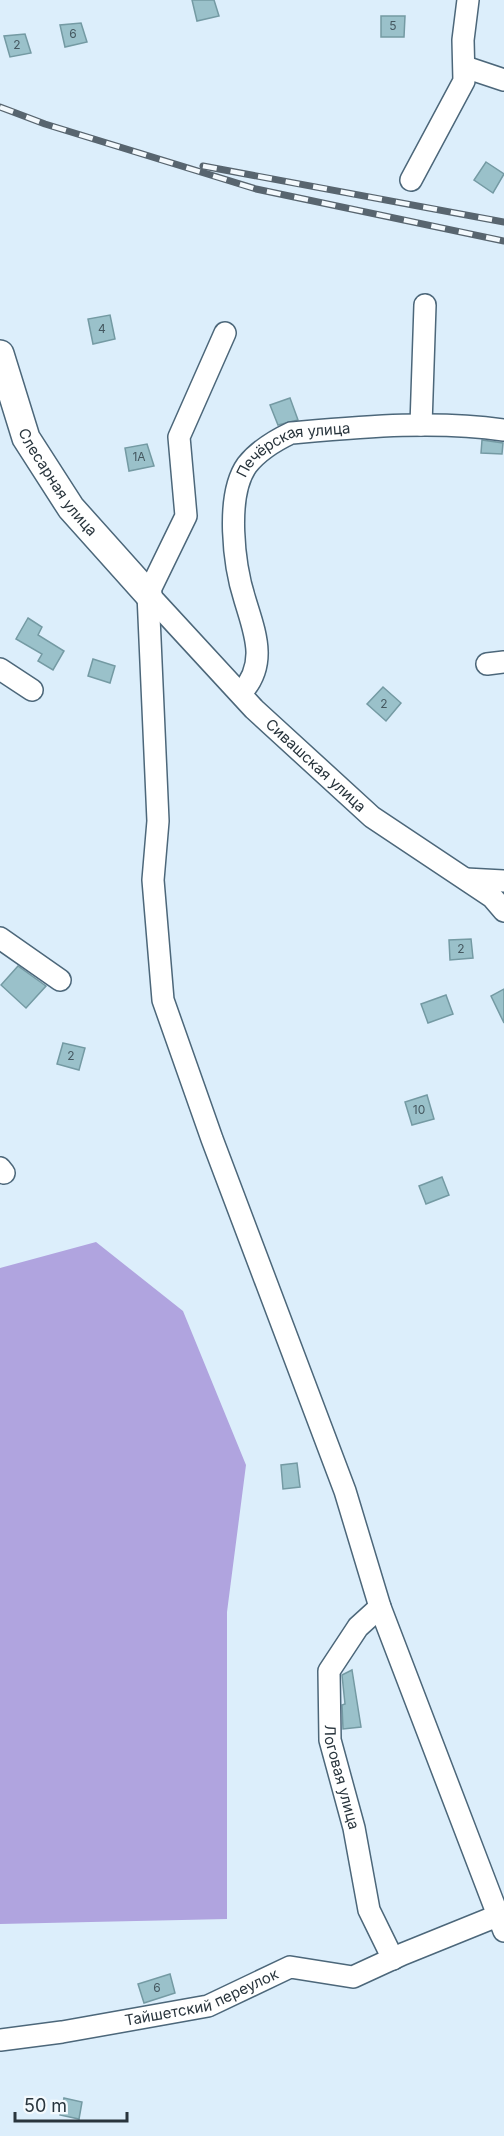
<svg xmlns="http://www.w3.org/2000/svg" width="504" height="2136" font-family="Inter,sans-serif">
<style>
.forest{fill:#b0a4df}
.building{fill:#9ac1ca;stroke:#749aa3;stroke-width:1.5}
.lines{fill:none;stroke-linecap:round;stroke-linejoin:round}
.minor-casing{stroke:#4c677a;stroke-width:24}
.major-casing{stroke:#4c677a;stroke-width:30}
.minor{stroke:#fff;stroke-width:21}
.major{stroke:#fff;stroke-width:27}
.rail-casing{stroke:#58656f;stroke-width:7}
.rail{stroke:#f3f9fd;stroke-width:4.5;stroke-dasharray:14;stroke-linecap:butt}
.labels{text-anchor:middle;stroke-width:4.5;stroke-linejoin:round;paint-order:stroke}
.number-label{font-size:12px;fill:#455860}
.street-label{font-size:15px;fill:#29353d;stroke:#f3f9fd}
</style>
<rect width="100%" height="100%" fill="#dceefb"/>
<path class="forest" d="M96 1242 183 1311 246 1465 227 1612V1919L0 1924V1268Z"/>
<g class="building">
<path d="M192 0H214L219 16 197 21Z"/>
<path d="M381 16H405L404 37H381Z"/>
<path d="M81 23 87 42 65 47 60 25Z"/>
<path d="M25 34 31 53 10 57 4 36Z"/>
<path d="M486 162 504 174 493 193 474 180Z"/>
<path d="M110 315 115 339 93 344 88 319Z"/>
<path d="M290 398 298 420 278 425 270 405Z"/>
<path d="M482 440 503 443 502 454 481 453Z"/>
<path d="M147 444 154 466 129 471 125 448Z"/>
<path d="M28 618 42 627 38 635 64 651 53 670 38 661 42 654 16 639Z"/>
<path d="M93 659 115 666 110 683 88 676Z"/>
<path d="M383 687 401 703 386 721 367 704Z"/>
<path d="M471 939 473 958 450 960 449 940Z"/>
<path d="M18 966 46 986 26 1008 1 985Z"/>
<path d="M504 989V1023L491 996Z"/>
<path d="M446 995 453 1014 428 1023 421 1004Z"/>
<path d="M63 1043 85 1048 79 1070 57 1064Z"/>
<path d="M427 1095 434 1119 412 1125 405 1102Z"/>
<path d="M442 1177 449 1195 426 1204 419 1186Z"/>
<path d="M297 1463 300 1487 283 1489 281 1465Z"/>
<path d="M352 1670 361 1727 343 1729 342 1705 345 1704 342 1675Z"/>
<path d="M170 1974 175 1993 144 2003 138 1984Z"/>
<path d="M64 2098 82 2102 79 2119 60 2115Z"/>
</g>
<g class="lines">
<g class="minor-casing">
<g id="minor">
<path d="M465 67 504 80"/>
<path d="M411 180 464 81 463 40 468 0"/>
<path d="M225 333 179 437 186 516 148 594 158 821 153 880 163 1000 212 1139 345 1491 380 1607 504 1931"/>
<path d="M421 425 425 305"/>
<path id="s1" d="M148 594 254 709 372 817 492 897 504 911"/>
<path d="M487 664 504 662"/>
<path d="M0 669 32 690"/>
<path id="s2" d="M241 693C268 664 255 633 245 600 234 566 225 496 247 465 259 450 274 441 291 433 361 427 434 420 504 430"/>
<path d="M466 879 504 881"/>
<path d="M0 938 60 980"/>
<path d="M0 1168 4 1173"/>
<path id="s3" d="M380 1607 358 1627 329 1671 330 1740 354 1828 369 1910 393 1959"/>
<path id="s4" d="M0 2040 62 2032 208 2006 290 1967 353 1977 403 1954 497 1916"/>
</g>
</g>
<g class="major-casing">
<g id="major">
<path id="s5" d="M0 354 26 438 71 508 148 594"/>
</g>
</g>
<use href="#minor" class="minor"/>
<use href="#major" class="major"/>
<g class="rail-casing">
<g id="rail">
<path d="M0 107 45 124 256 189 504 241"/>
<path d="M203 166 504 222"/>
</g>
</g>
<use href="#rail" class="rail"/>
</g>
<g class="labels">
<g class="number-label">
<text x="393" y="30">5</text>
<text x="73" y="38">6</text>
<text x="17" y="49">2</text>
<text x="102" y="333">4</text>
<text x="139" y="461">1А</text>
<text x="384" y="708">2</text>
<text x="461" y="953">2</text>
<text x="71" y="1060">2</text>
<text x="419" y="1114">10</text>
<text x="157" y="1992">6</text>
</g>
<g class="street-label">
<text dy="5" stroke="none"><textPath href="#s2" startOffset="288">Печёрская улица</textPath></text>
<text dy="5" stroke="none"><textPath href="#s5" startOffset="142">Слесарная улица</textPath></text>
<text dy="5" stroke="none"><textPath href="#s1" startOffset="240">Сивашская улица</textPath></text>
<text dy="5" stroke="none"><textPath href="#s3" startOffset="190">Логовая улица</textPath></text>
<text dy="5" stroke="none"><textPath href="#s4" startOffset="207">Тайшетский переулок</textPath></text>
</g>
</g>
<path d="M15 2112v9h112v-9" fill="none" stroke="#29353d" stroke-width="3"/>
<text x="24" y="2112" font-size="18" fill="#29353d" stroke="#f3f9fd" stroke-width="4.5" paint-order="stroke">50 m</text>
</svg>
